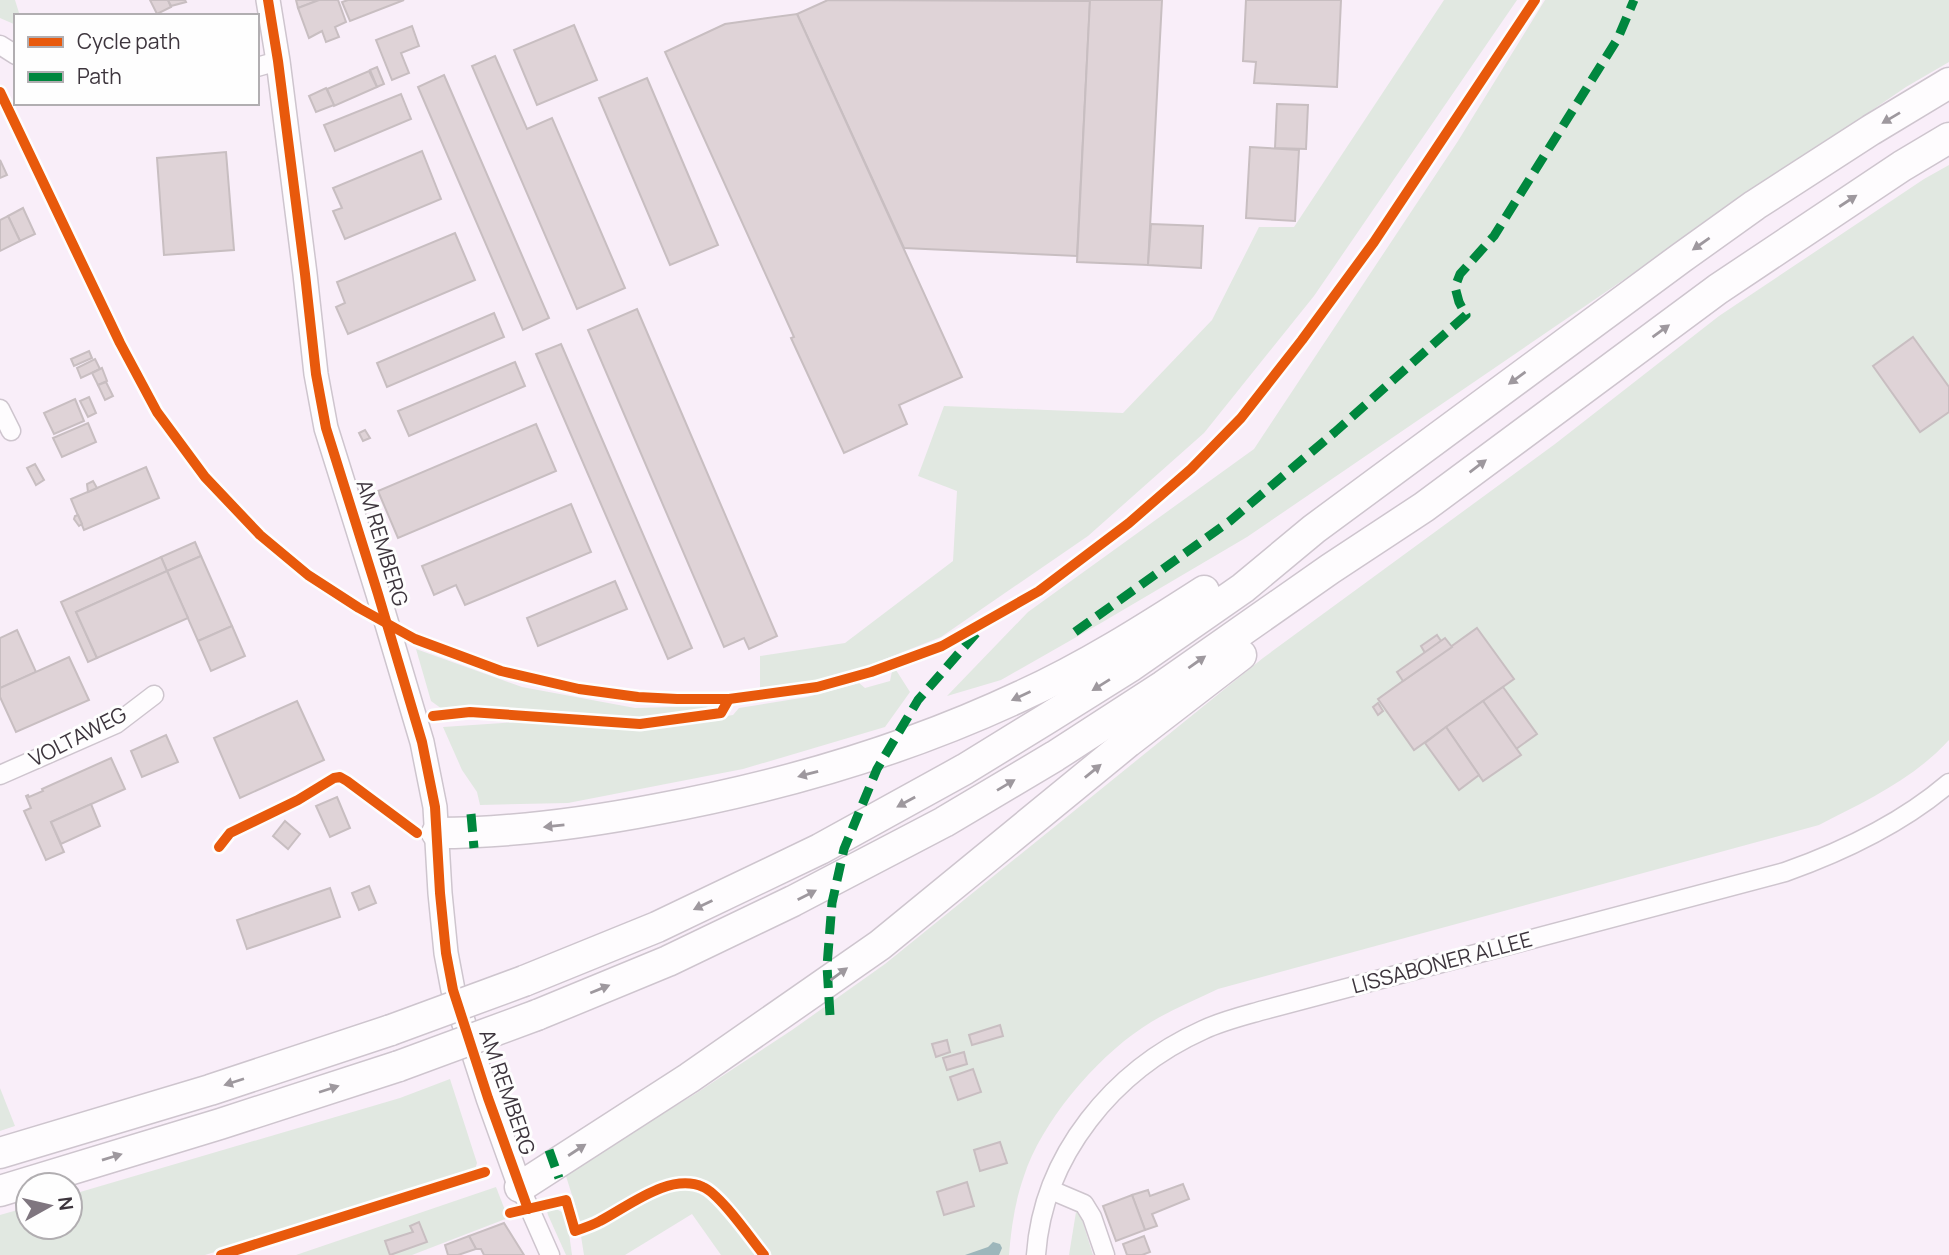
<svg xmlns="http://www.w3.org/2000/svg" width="1949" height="1255" font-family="Manrope,sans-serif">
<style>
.green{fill:#e1e8e1}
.water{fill:#9db6bb}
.building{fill:#dfd3d7;stroke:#c8bec1;stroke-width:2}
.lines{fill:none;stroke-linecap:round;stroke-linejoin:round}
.minor-casing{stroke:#cec5ce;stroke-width:21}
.tertiary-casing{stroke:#cec5ce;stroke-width:26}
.trunk-casing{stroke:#cec5ce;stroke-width:33}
.minor{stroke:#fefcfe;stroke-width:18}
.tertiary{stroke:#fefcfe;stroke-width:23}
.trunk{stroke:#fefcfe;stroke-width:30}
.trunk-bridge-casing{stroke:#cec5ce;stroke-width:33;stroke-linecap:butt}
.trunk-bridge{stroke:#fefcfe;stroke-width:30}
.quiet{stroke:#00873e;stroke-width:9;stroke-dasharray:18 9;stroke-linecap:butt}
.cycleway-casing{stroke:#fefefe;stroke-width:15}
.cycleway{stroke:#e8590c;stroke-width:10}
.oneway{fill:#9e989e}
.labels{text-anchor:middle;stroke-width:6;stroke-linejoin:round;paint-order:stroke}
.street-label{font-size:21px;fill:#3d353d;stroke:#fefefe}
</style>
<rect width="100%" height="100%" fill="#f9eef9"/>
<g class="green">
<path d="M0 0H15L20 16H16V25L0 18Z"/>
<path d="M1444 0H1517L1314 296 1204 433 1088 536 941 637 819 685 760 689V656L845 643 953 561 957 491 918 476 944 406 1123 413 1212 320 1259 227H1294Z"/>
<path d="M1545 0H1949V62L1906 87 1247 537 1101 623 1001 680 947 696 1028 612 1254 449 1458 141Z"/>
<path d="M1949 165V740C1915 778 1864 802 1819 825L1218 989C1193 1001 1165 1012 1142 1028 1095 1059 1041 1123 1024 1176 1015 1201 1011 1229 1009 1255H721L692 1214 625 1255H584L577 1211 565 1173 695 1094 792 1030 885 964 1263 658 1555 444 1719 316 1924 179Z"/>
<path d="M416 649 522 687 635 708 708 706 706 708 636 719 469 705 442 709 431 701Z"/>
<path d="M896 670 910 692 885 727 743 769 568 803 480 805 477 792 462 770 443 727 518 722 639 730 733 715 739 708 807 697 859 683 865 688 890 681 892 671Z"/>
<path d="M450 1079 477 1163 475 1169 469 1173 205 1255H0V1215L28 1207V1227H70V1195L400 1098Z"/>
<path d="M0 1088 15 1126 0 1131Z"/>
<path d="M496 1187 508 1218 412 1255H296Z"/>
<path d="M556 1209 562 1212 569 1233 572 1255H566L548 1215 547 1211Z"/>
<path d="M1076 1212 1081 1216 1093 1255H1069Z"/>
</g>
<path class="water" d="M993 1242 1000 1244 1002 1248 999 1255H965L988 1247Z"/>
<g class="building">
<path d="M150 0H168L171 7 157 14Z"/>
<path d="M168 0H185L186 2 171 6Z"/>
<path d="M296 0H319L298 8Z"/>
<path d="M319 0H338L346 22 335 27 339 37 326 42 322 31 309 38 298 8Z"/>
<path d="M348 0H404L350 21 342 2Z"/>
<path d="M828 0 1090 1 1077 256 904 248 797 14Z"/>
<path d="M1090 0H1162L1148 265 1077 262Z"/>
<path d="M1246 0H1341L1337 87 1254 83 1256 62 1243 61Z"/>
<path d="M797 14 962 377 899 405 907 424 844 453 791 338 794 337 665 52 725 24Z"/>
<path d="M574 25 597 80 537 105 514 50Z"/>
<path d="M412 26 419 46 401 53 409 73 392 80 376 40Z"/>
<path d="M495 56 527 129 552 118 625 288 577 309 472 66Z"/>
<path d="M377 67 384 84 377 87 370 70Z"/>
<path d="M369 71 377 87 334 106 327 89Z"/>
<path d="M444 75 549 318 523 330 418 87Z"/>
<path d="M647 78 718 245 670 265 599 98Z"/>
<path d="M326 88 334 105 316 112 309 96Z"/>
<path d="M401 94 411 119 335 151 324 125Z"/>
<path d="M1277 104 1308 105 1306 149 1275 148Z"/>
<path d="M1250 147 1299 150 1295 221 1246 218Z"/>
<path d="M422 151 441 199 345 239 333 211 342 208 333 188Z"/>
<path d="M226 152 234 250 164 255 157 158Z"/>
<path d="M0 160 7 175 0 178Z"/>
<path d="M23 208 35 234 20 241 8 216Z"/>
<path d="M8 216 20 241 0 251V220Z"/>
<path d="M1151 224 1203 226 1201 268 1148 265Z"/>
<path d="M455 233 475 280 348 334 336 307 345 303 337 282Z"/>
<path d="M637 309 777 636 749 649 744 638 724 647 588 330Z"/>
<path d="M494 313 504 337 387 387 377 363Z"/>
<path d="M1913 337 1949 387V412L1920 432 1873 366Z"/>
<path d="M561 344 692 648 668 659 536 354Z"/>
<path d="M89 351 92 358 74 366 71 359Z"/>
<path d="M95 359 100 369 81 378 77 368Z"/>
<path d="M515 362 525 386 409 436 398 411Z"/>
<path d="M102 368 107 381 98 385 92 373Z"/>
<path d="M106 382 113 396 105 400 98 385Z"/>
<path d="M89 397 96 413 88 417 80 401Z"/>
<path d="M75 399 84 421 54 434 44 413Z"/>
<path d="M88 423 96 442 62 457 53 438Z"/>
<path d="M536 424 556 471 398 538 378 491Z"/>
<path d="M365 430 370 438 363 441 359 433Z"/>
<path d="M35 464 44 480 36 485 27 468Z"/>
<path d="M146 467 159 498 84 530 71 499Z"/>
<path d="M93 481 97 488 88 492 87 484Z"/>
<path d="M571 504 591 552 465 605 456 585 434 595 422 566Z"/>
<path d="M78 515 82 524 79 526 74 519 75 516Z"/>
<path d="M195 542 201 556 167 571 161 557Z"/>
<path d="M201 556 232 626 198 641 167 571Z"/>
<path d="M161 557 167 571 76 612 97 658 88 662 61 602Z"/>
<path d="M167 571 188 618 97 658 76 612Z"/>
<path d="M615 581 627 609 538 646 527 618Z"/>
<path d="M232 626 245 656 211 671 198 641Z"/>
<path d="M1477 628 1514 679 1414 750 1378 699Z"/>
<path d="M17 630 36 672 0 688V638Z"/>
<path d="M1437 635 1441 641 1425 653 1421 646Z"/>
<path d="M1445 638 1452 647 1403 681 1397 672Z"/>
<path d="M69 657 89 700 16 732 0 697V688Z"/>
<path d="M1503 687 1537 734 1516 749 1483 701Z"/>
<path d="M297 701 324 760 240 798 214 738Z"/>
<path d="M1483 701 1521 755 1483 781 1446 727Z"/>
<path d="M1378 703 1383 711 1378 715 1373 707Z"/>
<path d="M1446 727 1479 775 1459 790 1425 743Z"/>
<path d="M166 735 178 762 142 777 131 751Z"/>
<path d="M111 758 125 789 51 822 64 852 46 860 24 811 31 808 26 796 28 795 29 797 43 791 42 789Z"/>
<path d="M337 797 350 828 330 837 316 806Z"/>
<path d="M91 804 100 826 61 844 51 822Z"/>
<path d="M285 821 300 834 288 849 273 836Z"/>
<path d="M369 886 376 903 359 910 352 893Z"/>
<path d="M330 888 340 917 247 949 237 920Z"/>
<path d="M1000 1025 1003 1036 972 1045 969 1035Z"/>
<path d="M947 1040 950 1052 936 1057 932 1044Z"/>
<path d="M964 1052 967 1064 947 1070 943 1058Z"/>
<path d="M973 1069 981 1092 958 1100 950 1077Z"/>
<path d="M1000 1142 1007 1163 980 1171 974 1150Z"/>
<path d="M967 1182 974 1206 944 1215 937 1192Z"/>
<path d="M1183 1184 1189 1199 1152 1214 1157 1226 1145 1230 1132 1195 1148 1190 1150 1196Z"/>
<path d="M1132 1195 1145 1230 1116 1241 1103 1206Z"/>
<path d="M419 1222 427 1242 390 1255 385 1241 413 1232 410 1226Z"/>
<path d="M504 1223 524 1255H484L481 1249H476L469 1236Z"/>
<path d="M469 1236 476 1249 458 1255H448L445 1245Z"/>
<path d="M1144 1236 1150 1252 1142 1255H1127L1123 1244Z"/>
</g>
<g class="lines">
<g class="minor-casing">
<g id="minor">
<path d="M0 45 16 55"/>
<path d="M257 67 278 61"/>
<path d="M0 409 11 431"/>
<path d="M0 775 116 724 154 695"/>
<path d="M520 1187 550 1255"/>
<path d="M1051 1190 1084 1204 1092 1217 1105 1255"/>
<path d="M1036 1255C1043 1155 1114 1070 1203 1030 1222 1021 1243 1016 1264 1010L1785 872C1844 851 1901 824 1949 783"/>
</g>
</g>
<g class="tertiary-casing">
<path id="tertiary" d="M268 0 278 61 305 274 316 374 326 428 378 594 422 742 435 807 440 893 446 953 453 990 488 1098 520 1187"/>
</g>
<g class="trunk-casing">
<g id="trunk">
<path d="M437 833C512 833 585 823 658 809 782 786 906 750 1021 696 1085 667 1145 629 1204 591"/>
<path d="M524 981 657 927 820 849 965 769 1048 718 1131 666 1243 588 1314 529 1681 258 1755 205 1871 130 1949 83"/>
<path d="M537 1015 668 961 793 901 944 822 1055 756 1163 686 1330 569 1424 507 1718 289 1902 166 1949 138"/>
<path d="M0 1153 210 1090 391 1030"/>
<path d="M520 1187 689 1078 880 945 1128 742 1241 655"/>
<path d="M0 1191 220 1124 399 1066"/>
</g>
</g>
<use href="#minor" class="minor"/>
<use href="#tertiary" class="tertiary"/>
<use href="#trunk" class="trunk"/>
<g class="trunk-bridge-casing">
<g id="trunk-bridge">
<path d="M391 1030 524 981"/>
<path d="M399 1066 537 1015"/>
</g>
</g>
<use href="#trunk-bridge" class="trunk-bridge"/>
<g class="quiet">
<path d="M1075 632 1230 521 1335 432 1466 315 1459 302 1455 287 1460 274 1494 236 1618 38 1634 0"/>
<path d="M471 814 474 848"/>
<path d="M830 1015 827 966 832 903 844 849 877 769 918 700 979 630"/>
<path d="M549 1150 559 1178"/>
</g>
<g class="cycleway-casing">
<g id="cycleway">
<path d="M268 0 278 61 305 274 316 374 326 428 378 594 422 742 435 807 440 893 446 953 453 990 488 1098 528 1209"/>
<path d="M0 92 120 343 157 412 205 477 260 535 308 575 359 608 415 639 501 671 579 689 638 697 677 699H729L817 687 871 672 942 646 1039 591 1129 523 1191 469 1241 418 1302 340 1374 242 1535 0"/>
<path d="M433 716 470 712 640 724 721 713 729 699"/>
<path d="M219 847 230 833 298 800 334 778 340 777 347 781 417 833"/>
<path d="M510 1213 566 1200 575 1231C584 1228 593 1225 600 1221 629 1206 670 1172 703 1187 720 1194 751 1239 764 1255"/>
<path d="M221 1255 485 1172"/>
</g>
</g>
<use href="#cycleway" class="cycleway"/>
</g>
<defs><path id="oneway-solid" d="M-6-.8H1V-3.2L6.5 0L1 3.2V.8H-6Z" transform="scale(1.75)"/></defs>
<g class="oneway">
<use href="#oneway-solid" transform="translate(1891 118) rotate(149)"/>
<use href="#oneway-solid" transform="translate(1848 201) rotate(-33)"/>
<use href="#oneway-solid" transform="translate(1701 244) rotate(145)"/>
<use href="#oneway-solid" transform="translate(1661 331) rotate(-36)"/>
<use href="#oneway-solid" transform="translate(1517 378) rotate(144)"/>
<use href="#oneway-solid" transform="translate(1478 466) rotate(-37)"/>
<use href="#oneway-solid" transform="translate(1197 662) rotate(-35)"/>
<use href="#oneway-solid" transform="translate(1101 685) rotate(148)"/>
<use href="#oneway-solid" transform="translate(1021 696) rotate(155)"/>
<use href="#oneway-solid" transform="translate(1093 771) rotate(-39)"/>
<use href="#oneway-solid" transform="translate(808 774) rotate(165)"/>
<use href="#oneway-solid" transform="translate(1006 785) rotate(-31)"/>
<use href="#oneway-solid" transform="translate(906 802) rotate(151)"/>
<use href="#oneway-solid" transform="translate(554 826) rotate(174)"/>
<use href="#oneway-solid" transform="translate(807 895) rotate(-27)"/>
<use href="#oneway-solid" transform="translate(703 905) rotate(154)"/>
<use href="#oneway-solid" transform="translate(839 974) rotate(-36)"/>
<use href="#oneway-solid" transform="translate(600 989) rotate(-22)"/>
<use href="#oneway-solid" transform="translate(234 1082) rotate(162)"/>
<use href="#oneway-solid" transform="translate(329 1089) rotate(-18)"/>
<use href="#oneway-solid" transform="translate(577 1150) rotate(-33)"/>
<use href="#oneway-solid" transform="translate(112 1157) rotate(-17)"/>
</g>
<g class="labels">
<g class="street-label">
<text transform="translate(382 543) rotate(73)" y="7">AM REMBERG</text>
<text transform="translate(78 737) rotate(-27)" y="7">VOLTAWEG</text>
<text transform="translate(1442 963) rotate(-15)" y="7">LISSABONER ALLEE</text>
<text transform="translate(507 1092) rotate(71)" y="7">AM REMBERG</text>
</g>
</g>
<rect x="14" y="14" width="245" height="91" fill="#fefefe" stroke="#b1aeb1" stroke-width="2"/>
<rect x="28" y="37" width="35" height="10" fill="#e8590c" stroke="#b1aeb1" stroke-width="2"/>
<text x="77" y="49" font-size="21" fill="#3d353d">Cycle path</text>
<rect x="28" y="72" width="35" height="10" fill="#00873e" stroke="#b1aeb1" stroke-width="2"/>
<text x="77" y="84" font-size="21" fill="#3d353d">Path</text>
<g transform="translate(49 1206) rotate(82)"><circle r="33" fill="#fefefe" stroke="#b1aeb1" stroke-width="2"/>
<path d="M0-5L12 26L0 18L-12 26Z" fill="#7f767f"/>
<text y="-10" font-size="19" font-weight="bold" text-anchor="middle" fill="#3d353d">N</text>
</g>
</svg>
